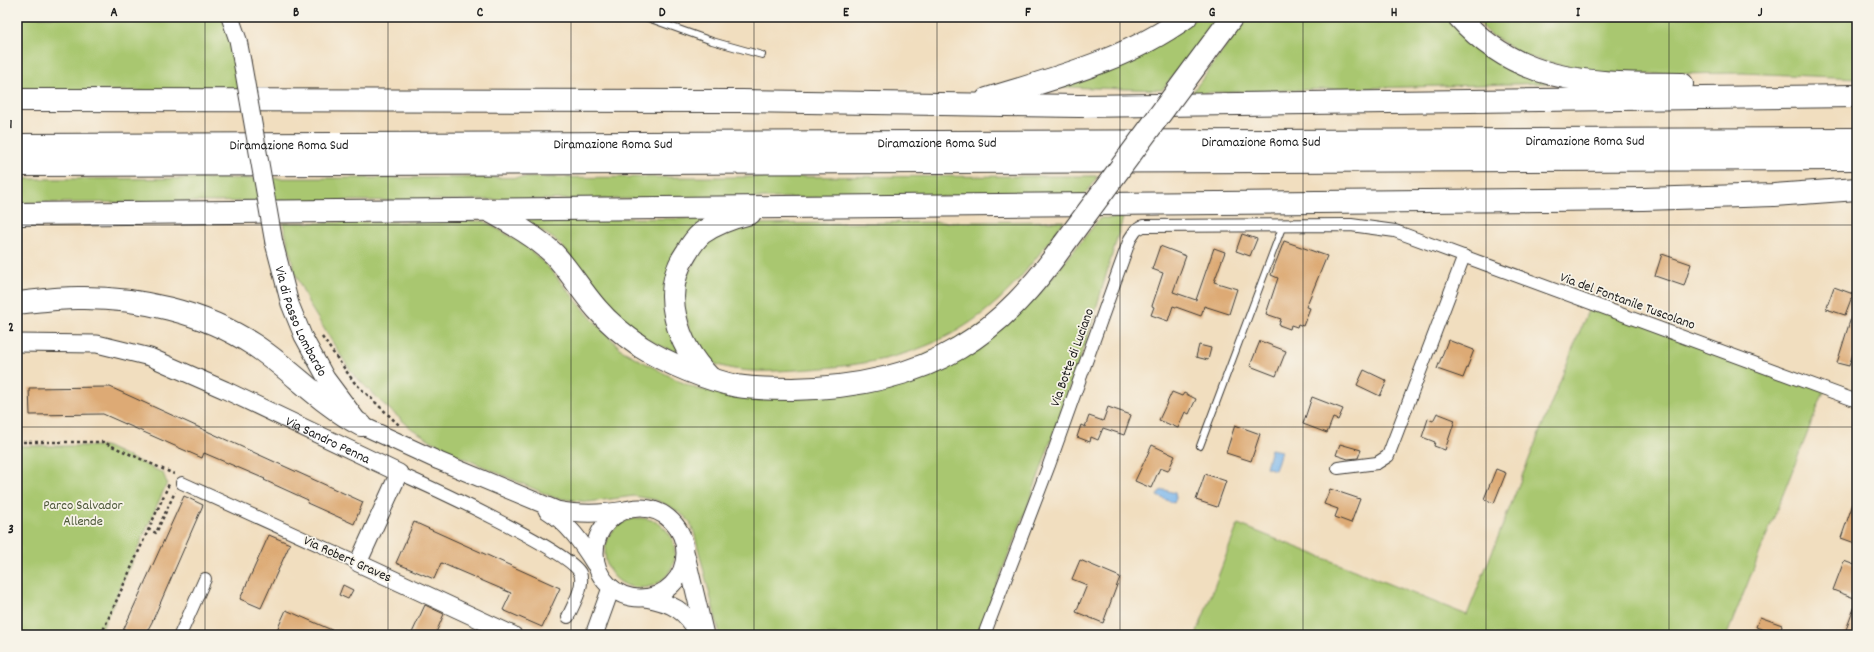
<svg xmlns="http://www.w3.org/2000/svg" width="1874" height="652" font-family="Dekko,sans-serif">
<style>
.green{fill:#a9c76f;stroke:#627246}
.water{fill:#79b5eb;stroke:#4a6884}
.building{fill:#ddaa75}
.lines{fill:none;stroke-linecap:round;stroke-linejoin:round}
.lane-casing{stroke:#3c3934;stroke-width:8}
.street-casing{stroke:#3c3934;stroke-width:14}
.secondary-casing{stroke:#3c3934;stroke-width:19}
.highway-casing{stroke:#3c3934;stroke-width:24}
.path{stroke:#3c3934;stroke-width:2.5;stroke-dasharray:3 3;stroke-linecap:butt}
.lane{stroke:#fff;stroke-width:6}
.street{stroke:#fff;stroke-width:12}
.secondary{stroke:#fff;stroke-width:17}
.highway{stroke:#fff;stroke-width:22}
.secondary-bridge-casing{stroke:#3c3934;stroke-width:19;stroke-linecap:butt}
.highway-bridge-casing{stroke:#3c3934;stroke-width:24;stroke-linecap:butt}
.secondary-bridge{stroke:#fff;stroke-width:17}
.highway-bridge{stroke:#fff;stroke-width:22}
.grid{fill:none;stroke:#1c1c1c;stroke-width:1;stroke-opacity:0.55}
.labels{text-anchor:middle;stroke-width:3.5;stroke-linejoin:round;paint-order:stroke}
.street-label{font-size:14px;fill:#1c1c1c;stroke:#f7f3e8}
.park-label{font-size:14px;fill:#4d5839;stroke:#f7f3e8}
.neatline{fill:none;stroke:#1c1c1c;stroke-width:1.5}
.grid-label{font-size:13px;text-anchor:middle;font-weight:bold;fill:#1c1c1c}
</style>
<rect width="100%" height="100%" fill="#f7f3e8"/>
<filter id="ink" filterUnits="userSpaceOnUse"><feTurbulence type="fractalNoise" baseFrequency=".025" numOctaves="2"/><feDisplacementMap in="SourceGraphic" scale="8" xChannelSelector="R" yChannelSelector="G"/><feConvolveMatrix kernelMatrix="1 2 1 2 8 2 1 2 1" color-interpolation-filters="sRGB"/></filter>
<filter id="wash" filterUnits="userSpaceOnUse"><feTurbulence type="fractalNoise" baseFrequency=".012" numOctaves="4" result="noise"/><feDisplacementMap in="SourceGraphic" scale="16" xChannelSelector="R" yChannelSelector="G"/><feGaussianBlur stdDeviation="0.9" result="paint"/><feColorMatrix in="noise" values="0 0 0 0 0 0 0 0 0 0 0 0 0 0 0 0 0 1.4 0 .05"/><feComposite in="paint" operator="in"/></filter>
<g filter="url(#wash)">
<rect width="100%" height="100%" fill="#f1debf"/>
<g class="green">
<path d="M17 17H223L231 41 240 92 17 90Z"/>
<path d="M1198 17H1220L1162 90 1060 87 1180 30Z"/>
<path d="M1248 17H1453L1549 83 1192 93Z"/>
<path d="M1473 17H1857V78L1743 73 1598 75 1525 56 1491 35Z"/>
<path d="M1098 176 1083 196 17 203V179Z"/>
<path d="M525 217 712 219 676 252 682 354C653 345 626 329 606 306 590 286 578 264 561 245 550 234 535 229 525 217Z"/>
<path d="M1100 218H1123L1087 339 1032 494 977 635H720L694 532 690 523 684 516 671 507 656 500 634 496 589 502 555 498 450 452 412 429 380 401 353 374 338 351 310 306 295 273 283 223 484 221 525 245 548 267 591 318 623 351 677 380 697 389 727 394 861 388 1037 297Z"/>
<path d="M1064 221C1047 244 1030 267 1011 288 943 358 867 367 775 371 753 372 709 371 696 349 693 345 693 339 691 334 687 320 683 305 679 291L707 238 748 224Z"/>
<path d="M1591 303 1825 389 1727 635H1196L1238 524 1467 615Z"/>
<path d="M17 446H105L163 473 167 483 99 635H17Z"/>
<circle cx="640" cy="553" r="35"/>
</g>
<g class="water">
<path d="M1271 449 1281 451 1275 470 1266 467Z"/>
<path d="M1165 490 1175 493 1176 498 1174 503 1157 496 1160 491Z"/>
</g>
<g id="blocks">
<g class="building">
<path d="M1242 234 1257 239 1250 256 1236 251Z"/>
<path d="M1284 241 1327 256 1306 307 1310 308 1303 326 1298 324 1297 327 1291 325 1290 329 1279 325 1281 319 1266 314 1278 278 1271 275Z"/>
<path d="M1160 246 1186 256 1173 292 1196 300 1214 248 1225 252 1214 282 1237 289 1229 314 1204 306 1201 316 1173 306 1168 321 1151 315 1154 307 1152 306 1163 273 1152 269Z"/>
<path d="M1662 254 1691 264 1684 286 1655 276Z"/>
<path d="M1834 287 1853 294 1845 315 1826 309Z"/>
<path d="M1854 308H1857V341L1849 366 1837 363Z"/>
<path d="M1448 340 1474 350 1463 378 1437 369Z"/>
<path d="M1260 341 1286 351 1276 376 1250 366Z"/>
<path d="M1199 345 1211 348 1208 360 1196 357Z"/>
<path d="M1364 370 1387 381 1380 396 1357 385Z"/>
<path d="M110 387 363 502 354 524 307 503 308 500 264 480 265 479 204 453 202 458 103 414 30 415 29 388Z"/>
<path d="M1172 392 1182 396 1184 393 1196 399 1189 414 1185 412 1178 428 1159 420Z"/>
<path d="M1312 397 1343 409 1338 420 1333 418 1327 433 1303 424Z"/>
<path d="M1108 407 1131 415 1124 435 1103 428 1098 440 1091 437 1090 442 1077 437 1081 425 1085 427 1089 416 1103 421Z"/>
<path d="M1437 413 1455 420 1445 450 1434 446 1435 442 1422 437 1428 419 1433 421Z"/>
<path d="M1235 425 1260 434 1251 461 1226 453Z"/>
<path d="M1340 444 1361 450 1358 458 1348 459 1336 455Z"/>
<path d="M1152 445 1175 456 1168 471 1160 468 1151 488 1135 481Z"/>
<path d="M1496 469 1506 473 1494 503 1484 499Z"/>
<path d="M1205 474 1226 481 1217 507 1196 500Z"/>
<path d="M1330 489 1360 499 1351 523 1335 517 1338 509 1324 504Z"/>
<path d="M184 496 203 505 152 622 145 635H121Z"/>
<path d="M1855 498H1857V536L1855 543 1841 538Z"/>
<path d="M414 522 560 588 542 627 503 610 511 593 441 563 434 579 396 563Z"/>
<path d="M269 535 290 544 261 608 240 599Z"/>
<path d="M1080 560 1120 577 1103 623 1076 612 1087 585 1072 579Z"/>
<path d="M1844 561 1857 566V599L1833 590Z"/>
<path d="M343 585 353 590 348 599 339 595Z"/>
<path d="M1856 603H1857V635H1844Z"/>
<path d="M425 605 444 614 435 635H411Z"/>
<path d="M286 610 343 635H288L277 630Z"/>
<path d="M1760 617 1782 625 1779 635 1756 627Z"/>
</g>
</g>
</g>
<g filter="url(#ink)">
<use href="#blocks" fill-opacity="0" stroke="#3c3934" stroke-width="1"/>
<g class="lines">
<g class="lane-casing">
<g id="lane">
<path d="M645 17 712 41 762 55"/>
<path d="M1200 446 1283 225"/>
</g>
</g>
<g class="street-casing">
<g id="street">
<path d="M1338 468 1377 463 1388 456 1464 256"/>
<path d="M399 473C428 486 570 551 580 573 585 586 573 605 568 617"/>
<path d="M182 483 358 563"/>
<path d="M180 635 205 579"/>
<path d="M984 635 1049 465 1130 239 1136 230 1143 226 1351 225 1395 231 1857 401"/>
</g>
</g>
<g class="secondary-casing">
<g id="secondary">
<path d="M230 17 238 40 242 61"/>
<path id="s1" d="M274 243 290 304 303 336 326 378 361 425 439 461 557 510C581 515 602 514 626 510"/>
<path id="s2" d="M17 343 97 344 150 357 225 390 399 473 358 563 513 635"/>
<circle cx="640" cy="553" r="45"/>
<path d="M547 510C568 523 582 543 595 564"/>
<path d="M686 555 705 635"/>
<path d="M645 598C672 603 686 610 699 635"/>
<path d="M594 635 611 588"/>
</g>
</g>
<g class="highway-casing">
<g id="highway">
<path d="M1459 17C1521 87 1596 83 1682 84"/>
<path d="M987 99C1055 78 1127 60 1186 17"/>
<path d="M17 100 742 101 1079 106 1857 96"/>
<path id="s3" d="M17 145 1857 139"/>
<path d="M17 165 1857 159"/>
<path d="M488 210C511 223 534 235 554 254 570 271 581 291 597 309 609 323 625 336 641 347 666 363 708 380 737 386 755 389 774 389 792 389 850 388 909 378 959 348 1003 322 1035 285 1064 244"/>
<path d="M17 214 1643 199 1774 195 1857 189"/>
<path d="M17 303C37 301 57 298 78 298 137 297 204 312 254 345 292 370 321 404 361 425"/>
<path d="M709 377C677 345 659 292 687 252 691 245 696 238 702 233 716 223 734 217 750 213"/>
</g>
</g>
<g class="path">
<path d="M1525 17 1532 20 1544 17"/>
<path d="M322 337 354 382 400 426"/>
<path d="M17 442H103L174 474"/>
<path d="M639 502C663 504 683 518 689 542"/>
<path d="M148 529 156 533 175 492"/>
<path d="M101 635 169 484"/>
</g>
<use href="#lane" class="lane"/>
<use href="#street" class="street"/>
<use href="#secondary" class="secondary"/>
<use href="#highway" class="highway"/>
<g class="secondary-bridge-casing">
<path id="secondary-bridge" d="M242 61 274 243"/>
</g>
<g class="highway-bridge-casing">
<path id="highway-bridge" d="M1064 244 1232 17"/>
</g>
<use href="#secondary-bridge" class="secondary-bridge"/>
<use href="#highway-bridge" class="highway-bridge"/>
</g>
</g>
<path class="grid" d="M205 17V635M388 17V635M571 17V635M754 17V635M937 17V635M1120 17V635M1303 17V635M1486 17V635M1669 17V635M17 225H1857M17 427H1857"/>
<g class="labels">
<g class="street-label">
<text dy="5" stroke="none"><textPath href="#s3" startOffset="1568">Diramazione Roma Sud</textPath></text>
<text dy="5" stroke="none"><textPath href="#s3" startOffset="1244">Diramazione Roma Sud</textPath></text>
<text dy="5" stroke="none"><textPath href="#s3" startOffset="920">Diramazione Roma Sud</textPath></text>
<text dy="5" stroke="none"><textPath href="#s3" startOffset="596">Diramazione Roma Sud</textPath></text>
<text dy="5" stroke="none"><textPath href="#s3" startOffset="272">Diramazione Roma Sud</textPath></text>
<text transform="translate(1628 300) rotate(20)" y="5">Via del Fontanile Tuscolano</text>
<text dy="5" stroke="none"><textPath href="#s1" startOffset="83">Via di Passo Lombardo</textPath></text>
<text transform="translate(1071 357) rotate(-70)" y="5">Via Botte di Luciano</text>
<text dy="5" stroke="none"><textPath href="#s2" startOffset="331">Via Sandro Penna</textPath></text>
<text transform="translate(348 558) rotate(24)" y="5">Via Robert Graves</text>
</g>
<g class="park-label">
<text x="83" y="509">Parco Salvador<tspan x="83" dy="16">Allende</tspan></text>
</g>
</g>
<rect width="1874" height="652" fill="none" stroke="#f7f3e8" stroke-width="44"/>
<rect x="22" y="22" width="1830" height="608" class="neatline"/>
<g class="grid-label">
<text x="114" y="16">A</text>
<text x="296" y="16">B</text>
<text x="480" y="16">C</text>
<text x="662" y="16">D</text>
<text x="846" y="16">E</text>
<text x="1028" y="16">F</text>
<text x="1212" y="16">G</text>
<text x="1394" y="16">H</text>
<text x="1578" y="16">I</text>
<text x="1760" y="16">J</text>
<text x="11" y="128">1</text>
<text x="11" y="331">2</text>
<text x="11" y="533">3</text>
</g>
</svg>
